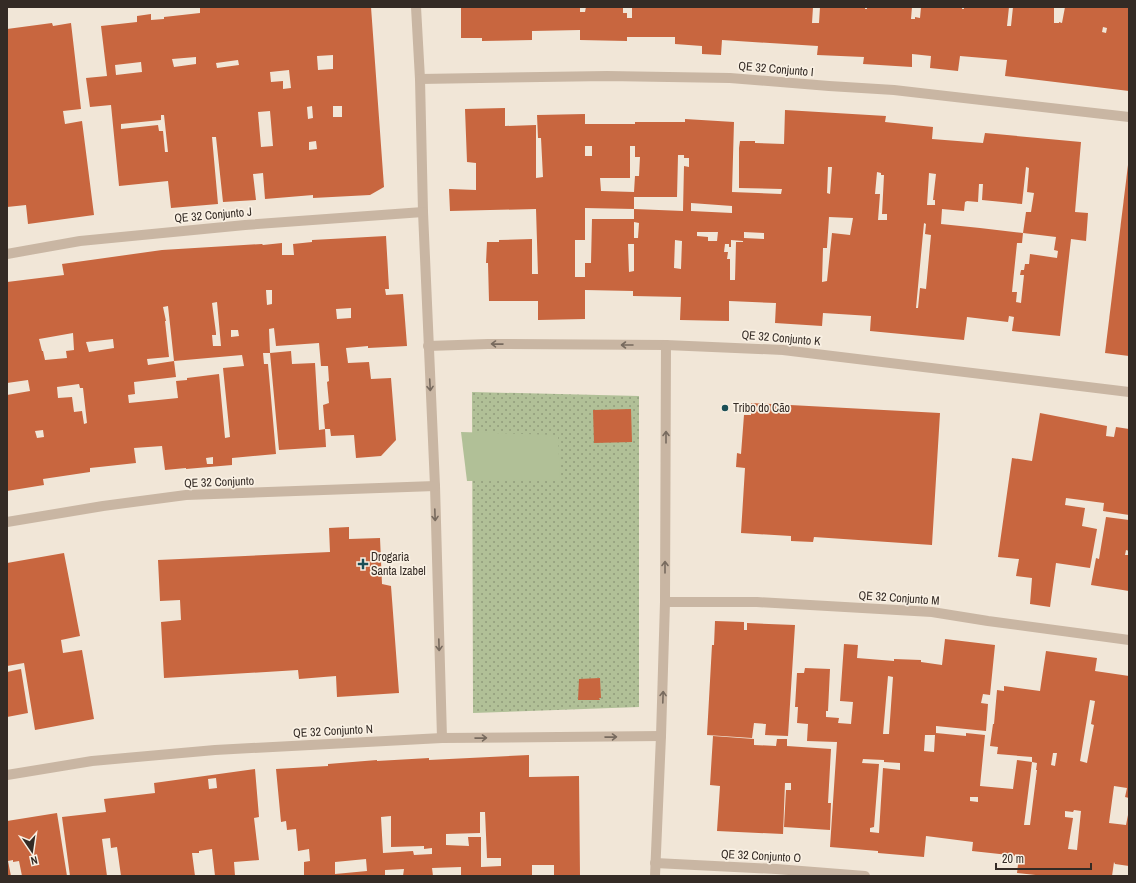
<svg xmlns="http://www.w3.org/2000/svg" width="1136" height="883" font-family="'Archivo Narrow',sans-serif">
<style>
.park{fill:url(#park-dots)}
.garden{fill:#b1c097}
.building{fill:#c8663f;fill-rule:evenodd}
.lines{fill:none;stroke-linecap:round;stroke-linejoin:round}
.minor{stroke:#c9b6a3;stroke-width:10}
.oneway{stroke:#776a5e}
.poi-dot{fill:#1b4f56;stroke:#f9f0e3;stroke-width:1.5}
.labels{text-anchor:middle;stroke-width:3.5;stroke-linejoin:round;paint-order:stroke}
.street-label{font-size:12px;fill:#342b25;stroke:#f9f0e3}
.poi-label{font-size:12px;fill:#342b25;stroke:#f9f0e3;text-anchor:start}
</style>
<defs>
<pattern id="park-dots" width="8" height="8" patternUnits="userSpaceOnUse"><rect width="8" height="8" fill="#b1c097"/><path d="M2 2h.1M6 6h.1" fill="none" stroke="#919c7b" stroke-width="1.8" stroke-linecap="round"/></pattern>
</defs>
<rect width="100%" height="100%" fill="#f1e6d7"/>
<path class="park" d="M472 392 639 396V707L473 713Z"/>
<path class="garden" d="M461 432 558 435 560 480 467 481Z"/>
<g class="building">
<path d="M200 7H371L384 187 370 195 313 198V195L265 199 263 173 253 174 256 200 223 202 216 137H212L218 204 171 208 168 181 119 186 111 105 90 107 86 78 107 76 101 26 137 22V16L151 14V20L164 19V17L200 13ZM333 55V69L318 70 317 56ZM196 57V64L174 67 172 59ZM238 60 239 65 217 68 216 63ZM141 62 142 72 116 75 115 65ZM289 70 291 88 283 89V81L271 82 270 72ZM312 106 313 118 308 119 307 107ZM333 106H342V117H333ZM270 111 273 146 261 147 258 112ZM161 115H164L168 152H165L163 131H159L158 125 121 129V124L161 120ZM316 141 317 149 309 150V142Z"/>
<path d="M461 7H580V12H585L586 7H623V13H627V18H632V7H813L812 23H819L820 7H865V9H867V7H912L911 19H915V17L920 18 921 7H962V9H964V7H1009L1007 26H1011L1013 7H1054V23H1059V22L1062 23 1065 7H1129V91L1005 76 1007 60 960 56 958 71 930 68 931 56 912 54V67L863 64 864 57 817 55 818 46 722 40 721 55 702 54V46L675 44V37H627V41L580 40V30L532 31V40L482 41V38H461ZM1103 27 1107 28 1106 33 1102 32Z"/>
<path d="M52 23 53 26 71 23 81 109 63 111 65 124 82 121 94 215 28 224 26 205 7 207V29Z"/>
<path d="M505 108V126L536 125V178L543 177 541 138H538L537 115 585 114V124H635V122H685V119L734 122 732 192 781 194 782 189 739 188V148L740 141H755V143L784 144 785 110 886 116 885 122 933 127 932 139 983 143 985 133 1081 142 1075 212 1088 213 1086 241 1071 239 1060 336 1012 331 1014 317 1009 316 1008 322 967 317 964 340 870 331 871 316 823 313 822 326 775 323 776 303 729 301V321L680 320 681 297 633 296V291L585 290V319L538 320V301H489L488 263H486L487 242H499V240L532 239V274H538L536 209 450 211 449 189 476 190V163L467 162 465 109ZM585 146H592V156H585ZM630 146H635V157H640L639 176H635L634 192 601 191 600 178H630ZM678 155H684V158H689V167L684 166 683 211 634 209V219H592L591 263H585V277H575V240H585V208L634 209V197H677ZM828 167H832L830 194 827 193ZM1026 167 1029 168 1027 192 1034 193 1031 212H1026L1023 233 1056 237 1054 250 1058 251 1057 258 1030 254 1029 264H1025L1024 270H1021L1020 275H1024L1021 303 1016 302 1017 292H1012L1017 243H1022L1023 233 980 228 941 224 942 209 964 211 965 202 967 201 978 202 979 184H983L982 200 1022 204ZM877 172 881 173V175H884L882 214H887V220H878L880 194H875ZM929 173 936 174 933 200H935V205H927ZM691 203 732 206V213L691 211ZM829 217 853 218 850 235 832 233 827 281 822 282 823 248H827V247ZM634 222 639 223 638 238H634ZM924 223 926 224 925 234 931 235 926 289 920 288 918 308H916ZM697 232H718L717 241H708V237L697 236ZM744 232 764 233V239L744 238ZM675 240 682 241 681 269 674 268ZM731 240 743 241V242H736L735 280H730V259H727L728 252H724L725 244H729V247H731ZM628 244H634V271L629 272Z"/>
<path d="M1128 165H1129V356L1105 353Z"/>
<path d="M386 236 389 289H385L386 295 403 294 407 346 368 348V346L346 348 348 363 369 362 371 379 391 378 396 440 381 456 356 458 354 435 331 436 330 429H325L326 447 279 450 270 353 291 351 292 364 315 363 319 430 325 429 323 405 329 403 327 382 329 381 328 366H321L319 343 276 346 274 328 269 329 270 353H263L264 364H268L276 454 232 458V465L186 469V468L165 470 162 446 134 448 136 463 90 468V472L43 479 44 485 7 491V395L30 391 28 380 7 383V282L64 275 62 264 162 250 262 244 263 245 282 243V255H294L293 244 312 242V240ZM266 290H272V304L267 305ZM217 302 221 346H213L212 335H216V333L212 303ZM168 306 174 361 242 355 244 366 223 368 230 437 225 438 219 374 187 378V380L176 381 178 398 129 403 128 395 135 394 134 382 176 377 174 361 148 365 147 359 169 357 165 321H166L163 307ZM351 308V318L337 319 336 309ZM231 330H238L239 336 231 337ZM73 333 74 350 66 351 67 358 45 360 43 351H42L39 339ZM113 339 114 348 89 352 86 342ZM79 384 80 388H83L87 423 84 424 82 411 74 412 72 397 58 398 57 387ZM43 430 44 437 37 438 35 431ZM213 457V464H207L206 458Z"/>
<path d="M751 403 940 413 932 545 814 537 813 542 791 541V536L741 533 745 468 736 467 737 453 741 454 744 415H751Z"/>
<path d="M631 409 632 442 594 443 593 410Z"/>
<path d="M1040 413 1107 426 1106 436 1114 437 1116 427 1129 429V515L1103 511 1104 503 1066 498 1065 505 1085 508 1082 526 1097 529 1090 568 1056 563 1050 607 1030 604 1032 578 1016 576 1019 559 998 557 1012 458 1032 461Z"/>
<path d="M1106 517 1129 520V551L1126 550 1125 555H1129V591L1091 585 1096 558 1099 559Z"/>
<path d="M349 527V539L380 538 382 584 391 586 399 693 337 697 336 676 299 679 298 670 164 678 161 622 181 620 180 600 160 601 158 560 330 552 329 528Z"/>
<path d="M64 553 80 636 61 640 63 653 82 650 94 719 35 730 24 663 7 666V563Z"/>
<path d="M715 621 744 622V630H747V623L795 625 788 736 765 735 766 724 754 723 752 738 707 735 712 645H714Z"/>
<path d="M945 639 995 645 990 695 983 694 981 703 988 704 986 731 936 726V733L966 736V733L985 735 980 786 1013 789 1017 760 1032 762 1024 825H1030L1037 770H1036L1037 763 1032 762V757L997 754 998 747 990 746 993 724H994L997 690 1004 691V686L1040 691 1046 651 1097 658 1095 671 1129 676V798L1125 797 1127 788 1114 786 1109 823 1126 825 1129 810V866L1115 864 1114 862 1112 876H1045L1017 873 1019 856 972 851 973 842 926 836 924 857 878 853V851L830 847 837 742 807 741 808 724 797 723 798 707H795L797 673H804L805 668 830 669 828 711H826V717L839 718 838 723 851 724 853 702 840 701 844 644 858 645 857 658 894 661V659L921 660V662L942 665ZM888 676 893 677 889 734H883ZM1090 700 1095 701 1091 724 1094 725 1087 763 1080 761ZM925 735H935L934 752 924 751ZM1053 753H1057L1055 766 1051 765ZM863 759 884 760V762L900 763V770L883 768 879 833 870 832V828L874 827 879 764 862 763ZM970 797H978V802L970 801ZM1074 810 1081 811 1077 850 1068 849 1073 818 1065 817V811L1073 812Z"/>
<path d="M21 669 28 713 7 717V672Z"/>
<path d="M600 678 601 698H599L600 700H578L579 679Z"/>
<path d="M713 736 754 739V745L776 746 777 739H787V746L831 749 828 803H831L830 830 784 827 786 790H791V783H785L783 834 717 831 720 786 710 785Z"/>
<path d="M529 755V777L579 776 580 876H554V865H532V876H461V867L432 868 433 876H403L404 869 385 870V876H304V862L310 861 309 849 298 851 296 829 287 830 286 821 281 822 276 769 328 766V764L377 760V761L429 758V760ZM480 812H485L487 858H501V866L481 867V837H468L469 846 446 845V834L480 833ZM391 816V847L424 846V849L432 848V854L414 855 413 851 383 853 381 817ZM366 859 367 871 335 874V862Z"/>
<path d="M255 769 259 817 254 818 259 860 234 862 235 876H215L212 849 199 851V853H192L195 876H121L117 847 111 848 110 838 102 839 107 876H70L62 817 106 812 104 799 155 793 154 783ZM216 778 217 788 209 789 208 779Z"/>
<path d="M57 813 67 876H22L19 861 13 862V860L8 861 11 876H7V821Z"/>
</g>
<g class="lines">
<g class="minor">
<path d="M416 7 420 79 423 212 435 486 442 738"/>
<path d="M420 79 607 76 730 78 829 86 894 90 1129 117"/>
<path d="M7 254 80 241 245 225 423 212"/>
<path d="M428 346 488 344 666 345 783 350 1129 392"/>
<path d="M7 522 103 506 186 495 435 486"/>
<path d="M665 602H757L932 612 988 621 1129 640"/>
<path d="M7 775 92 761 215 750 442 738 661 736"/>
<path d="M655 863 776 869 865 876"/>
<path d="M655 876 661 736 665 602 666 345"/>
</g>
</g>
<defs><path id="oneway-shaft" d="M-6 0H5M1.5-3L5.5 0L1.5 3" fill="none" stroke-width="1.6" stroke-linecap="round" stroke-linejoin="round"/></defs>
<g class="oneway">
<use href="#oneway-shaft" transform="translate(497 344) rotate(-179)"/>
<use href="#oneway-shaft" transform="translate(627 345) rotate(-180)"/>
<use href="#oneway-shaft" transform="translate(430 385) rotate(87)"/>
<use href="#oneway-shaft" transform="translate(666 437) rotate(-90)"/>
<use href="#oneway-shaft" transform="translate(435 515) rotate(88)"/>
<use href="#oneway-shaft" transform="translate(665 567) rotate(-90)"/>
<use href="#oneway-shaft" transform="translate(439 645) rotate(88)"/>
<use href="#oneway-shaft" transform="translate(663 697) rotate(-88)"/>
<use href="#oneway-shaft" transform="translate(611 737) rotate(-1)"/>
<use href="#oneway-shaft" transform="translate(481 738) rotate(-1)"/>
</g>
<g class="poi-dot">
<circle cx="725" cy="408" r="4"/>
<path d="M361 558h4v4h4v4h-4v4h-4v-4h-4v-4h4z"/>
</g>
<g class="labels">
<g class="street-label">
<text transform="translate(776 69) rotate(5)" y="4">QE 32 Conjunto I</text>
<text transform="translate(213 215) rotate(-5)" y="4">QE 32 Conjunto J</text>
<text transform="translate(781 338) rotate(5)" y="4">QE 32 Conjunto K</text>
<text transform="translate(219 482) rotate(-2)" y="4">QE 32 Conjunto</text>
<text transform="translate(899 598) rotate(4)" y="4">QE 32 Conjunto M</text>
<text transform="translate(333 731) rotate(-3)" y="4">QE 32 Conjunto N</text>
<text transform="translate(761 856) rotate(3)" y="4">QE 32 Conjunto O</text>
</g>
<g class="poi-label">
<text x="733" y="412">Tribo do Cão</text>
<text x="371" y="561">Drogaria<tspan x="371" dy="14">Santa Izabel</tspan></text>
</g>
</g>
<rect width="1136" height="883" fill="none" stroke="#342b25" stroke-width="16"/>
<g transform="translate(32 851) rotate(167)" stroke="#f9f0e3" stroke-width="3" paint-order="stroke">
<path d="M0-3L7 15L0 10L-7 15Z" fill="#342b25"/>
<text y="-6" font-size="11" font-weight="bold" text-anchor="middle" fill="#342b25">N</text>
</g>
<path d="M996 863v6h95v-6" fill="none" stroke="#342b25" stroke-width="2"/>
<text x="1002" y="863" font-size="12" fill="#342b25" stroke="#f9f0e3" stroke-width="3" paint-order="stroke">20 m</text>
</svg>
